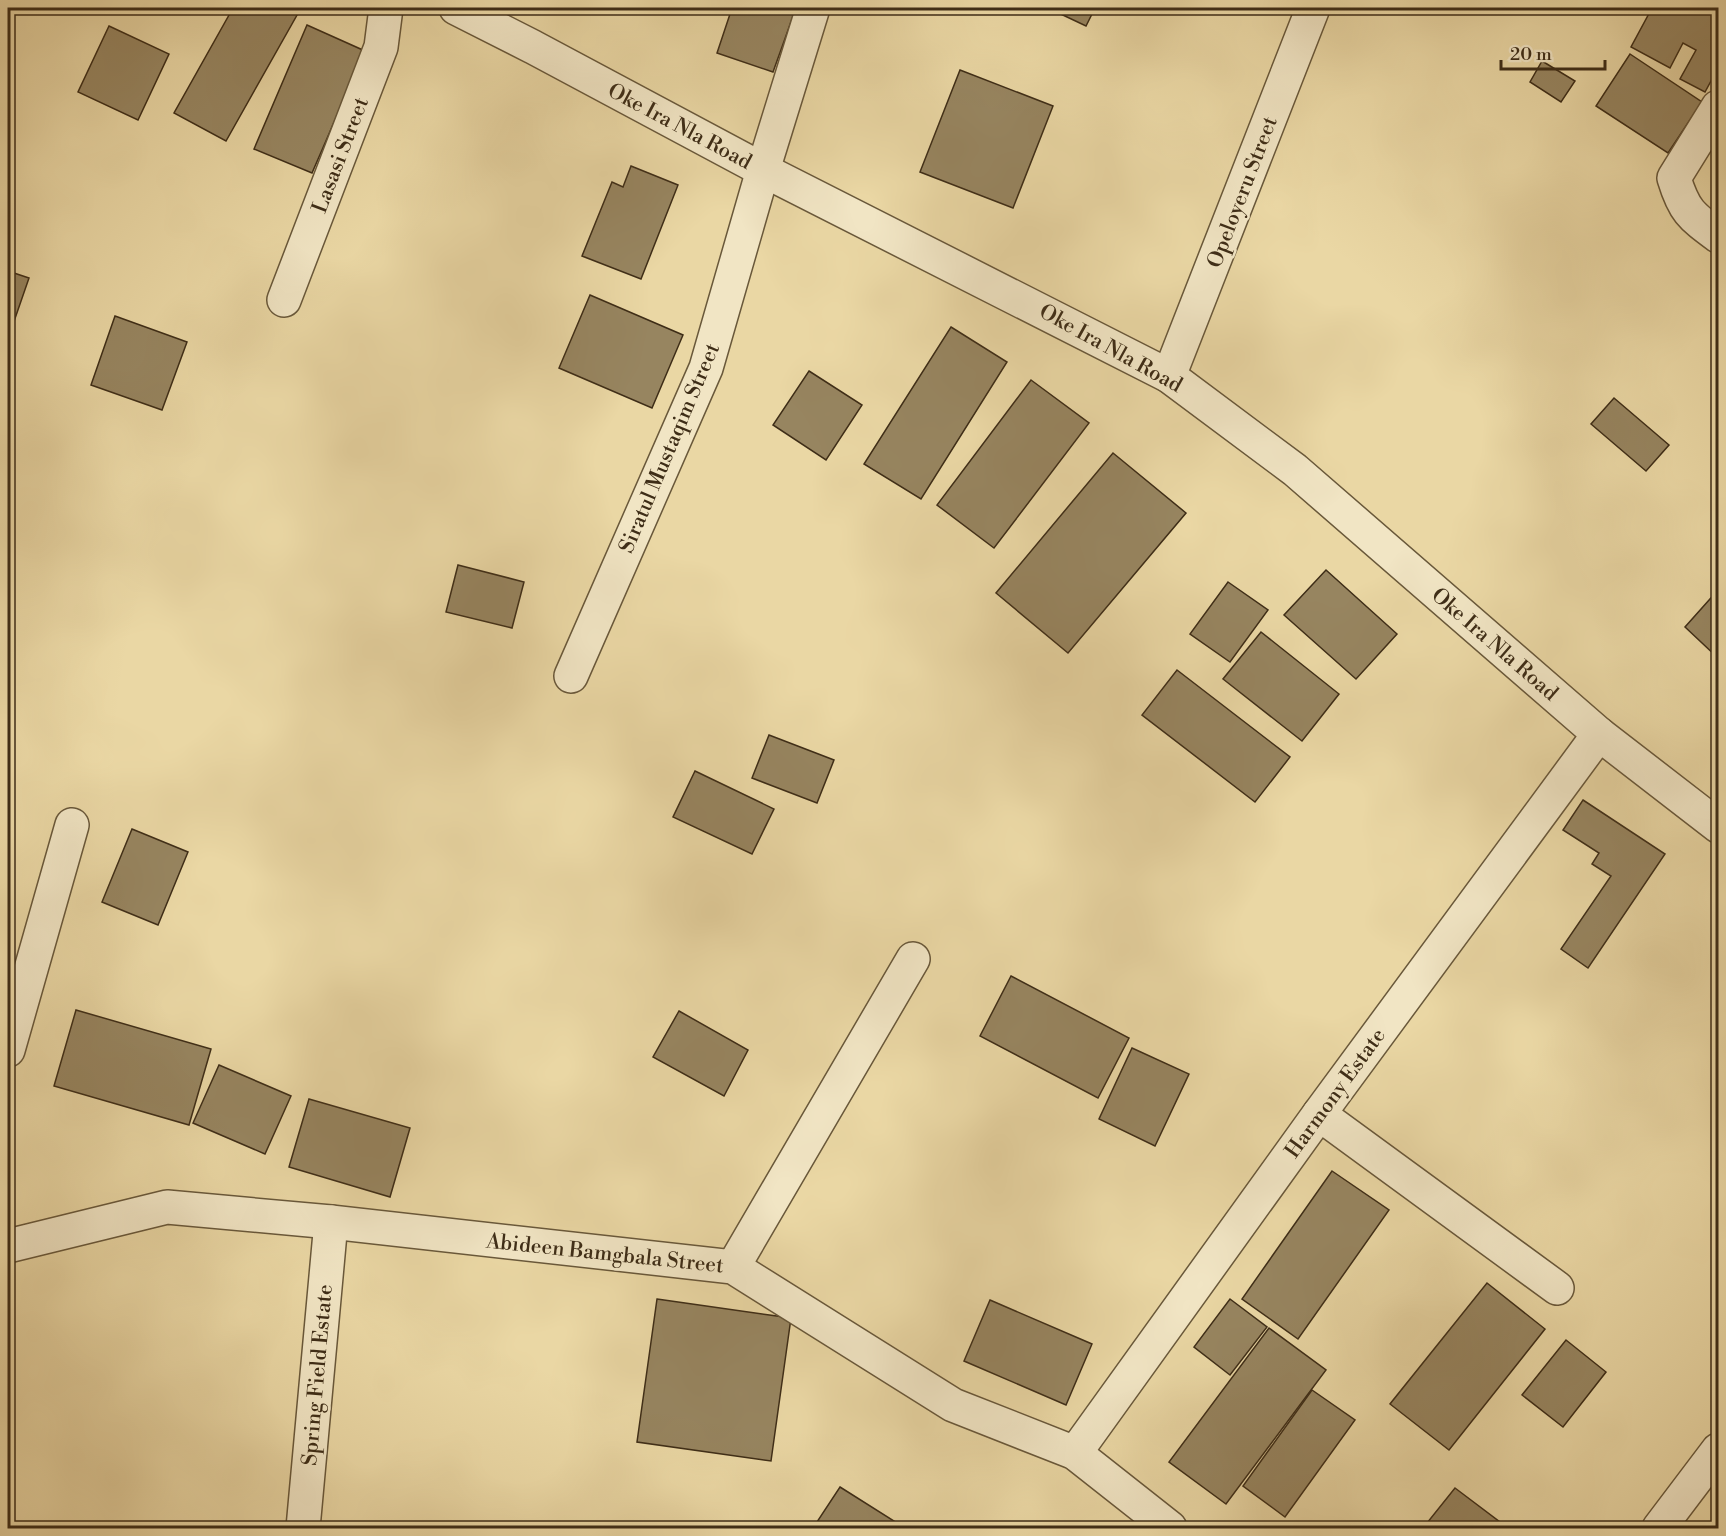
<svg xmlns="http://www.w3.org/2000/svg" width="1726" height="1536" font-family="'Libre Bodoni',serif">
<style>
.building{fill:#978560;stroke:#3e2d17;stroke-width:1.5}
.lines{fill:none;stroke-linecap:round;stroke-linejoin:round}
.minor-casing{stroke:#69583a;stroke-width:36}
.minor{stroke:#f1e5c4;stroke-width:33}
.labels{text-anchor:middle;stroke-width:5;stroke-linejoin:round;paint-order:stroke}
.street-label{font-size:21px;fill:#3e2d17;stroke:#f1e5c4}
</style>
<rect width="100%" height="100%" fill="#ead7a4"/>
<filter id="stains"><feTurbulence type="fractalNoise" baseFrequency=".00333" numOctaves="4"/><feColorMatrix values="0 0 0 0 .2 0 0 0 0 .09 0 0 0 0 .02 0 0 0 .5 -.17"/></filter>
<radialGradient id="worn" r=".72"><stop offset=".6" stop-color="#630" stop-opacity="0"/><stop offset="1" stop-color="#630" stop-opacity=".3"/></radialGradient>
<g class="building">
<path d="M233 8H301L226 141 174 113Z"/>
<path d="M732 8H796L773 72 717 53Z"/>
<path d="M1048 8H1095L1086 26Z"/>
<path d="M1652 8H1699L1718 18V68L1705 92 1680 79 1696 50 1683 43 1670 68 1631 47Z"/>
<path d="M307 25 365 51 312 173 254 149Z"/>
<path d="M109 26 169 54 138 120 78 92Z"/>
<path d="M1630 54 1702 102 1668 153 1596 106Z"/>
<path d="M1542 61 1575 81 1561 102 1530 82Z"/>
<path d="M960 70 1053 106 1013 208 920 172Z"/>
<path d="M631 166 678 185 641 279 582 256 612 182 623 187Z"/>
<path d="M8 271 29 278 10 333 8 332Z"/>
<path d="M590 295 683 335 652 408 559 368Z"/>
<path d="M115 316 187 342 162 410 91 385Z"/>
<path d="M951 327 1007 362 921 499 864 464Z"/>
<path d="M809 371 862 405 826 460 773 425Z"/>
<path d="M1031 380 1089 423 994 548 937 505Z"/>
<path d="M1614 398 1669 445 1646 471 1591 424Z"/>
<path d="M1113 453 1186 513 1068 653 996 593Z"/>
<path d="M458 565 524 582 512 628 446 612Z"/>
<path d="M1326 570 1397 634 1356 679 1284 615Z"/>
<path d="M1228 582 1268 610 1230 662 1190 634Z"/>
<path d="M1718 590V658L1685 627Z"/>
<path d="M1261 632 1339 694 1302 741 1223 679Z"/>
<path d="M1177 670 1290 757 1255 802 1142 715Z"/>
<path d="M769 735 834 760 817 803 752 778Z"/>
<path d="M695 771 774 809 752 854 673 817Z"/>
<path d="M1583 800 1665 854 1588 968 1561 949 1611 876 1592 864 1599 853 1563 830Z"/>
<path d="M132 829 188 852 158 925 102 902Z"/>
<path d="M1011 976 1129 1038 1098 1098 980 1036Z"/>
<path d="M76 1010 211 1049 189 1125 54 1086Z"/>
<path d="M679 1011 748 1050 724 1096 653 1057Z"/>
<path d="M1132 1048 1189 1074 1155 1146 1099 1119Z"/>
<path d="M219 1065 291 1096 265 1154 193 1123Z"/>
<path d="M309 1099 410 1128 390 1197 289 1167Z"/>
<path d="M1332 1171 1389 1210 1298 1339 1242 1299Z"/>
<path d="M1487 1283 1545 1329 1449 1450 1390 1404Z"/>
<path d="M657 1299 791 1318 771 1461 637 1442Z"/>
<path d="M1230 1299 1267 1327 1230 1375 1194 1347Z"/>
<path d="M990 1300 1092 1344 1066 1405 964 1361Z"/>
<path d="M1269 1328 1326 1370 1226 1504 1169 1462Z"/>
<path d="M1566 1340 1606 1372 1563 1427 1522 1395Z"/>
<path d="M1312 1390 1355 1420 1285 1517 1243 1486Z"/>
<path d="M840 1487 905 1528H813Z"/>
<path d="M1455 1488 1508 1528H1423Z"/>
</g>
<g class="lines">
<g class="minor-casing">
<g id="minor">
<path d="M456 8 533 47 763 170 1169 376 1295 470 1599 734 1718 826"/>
<path d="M1718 107 1674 178C1684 211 1691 216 1718 236"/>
<path d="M284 300 381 47 386 8"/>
<path d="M1169 376 1313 8"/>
<path d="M571 676 706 368 763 170 813 8"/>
<path d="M8 1050 72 825"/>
<path d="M1319 1114 1557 1288"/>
<path d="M8 1246 167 1207 331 1222 733 1267 953 1405 1075 1453 1170 1528"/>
<path d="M733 1267 913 959"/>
<path d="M1075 1453 1319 1114 1599 734"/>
<path d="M303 1528 331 1222"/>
<path d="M1659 1528 1718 1450"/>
</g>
</g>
<use href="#minor" class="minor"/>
</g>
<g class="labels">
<g class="street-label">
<text transform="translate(680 126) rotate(28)" y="7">Oke Ira Nla Road</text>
<text transform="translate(340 155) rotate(-69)" y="7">Lasasi Street</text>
<text transform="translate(1242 192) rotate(-69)" y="7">Opeloyeru Street</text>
<text transform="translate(1111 348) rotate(29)" y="7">Oke Ira Nla Road</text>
<text transform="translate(669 448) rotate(-67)" y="7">Siratul Mustaqim Street</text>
<text transform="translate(1495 644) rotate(41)" y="7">Oke Ira Nla Road</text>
<text transform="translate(1335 1093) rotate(-54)" y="7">Harmony Estate</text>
<text transform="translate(605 1253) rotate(6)" y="7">Abideen Bamgbala Street</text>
<text transform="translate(317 1375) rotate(-85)" y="7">Spring Field Estate</text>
</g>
</g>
<rect width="1726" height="1536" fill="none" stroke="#ead7a4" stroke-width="30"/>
<rect x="9" y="9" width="1708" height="1518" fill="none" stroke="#3e2d17" stroke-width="3"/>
<rect x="15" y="15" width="1696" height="1506" fill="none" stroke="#3e2d17" stroke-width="1.5"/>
<path d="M1501 60v9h104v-9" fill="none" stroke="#3e2d17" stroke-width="3"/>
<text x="1510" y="60" font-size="18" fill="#3e2d17" stroke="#f1e5c4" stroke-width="4.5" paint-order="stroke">20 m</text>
<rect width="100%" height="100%" filter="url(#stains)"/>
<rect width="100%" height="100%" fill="url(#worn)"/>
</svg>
